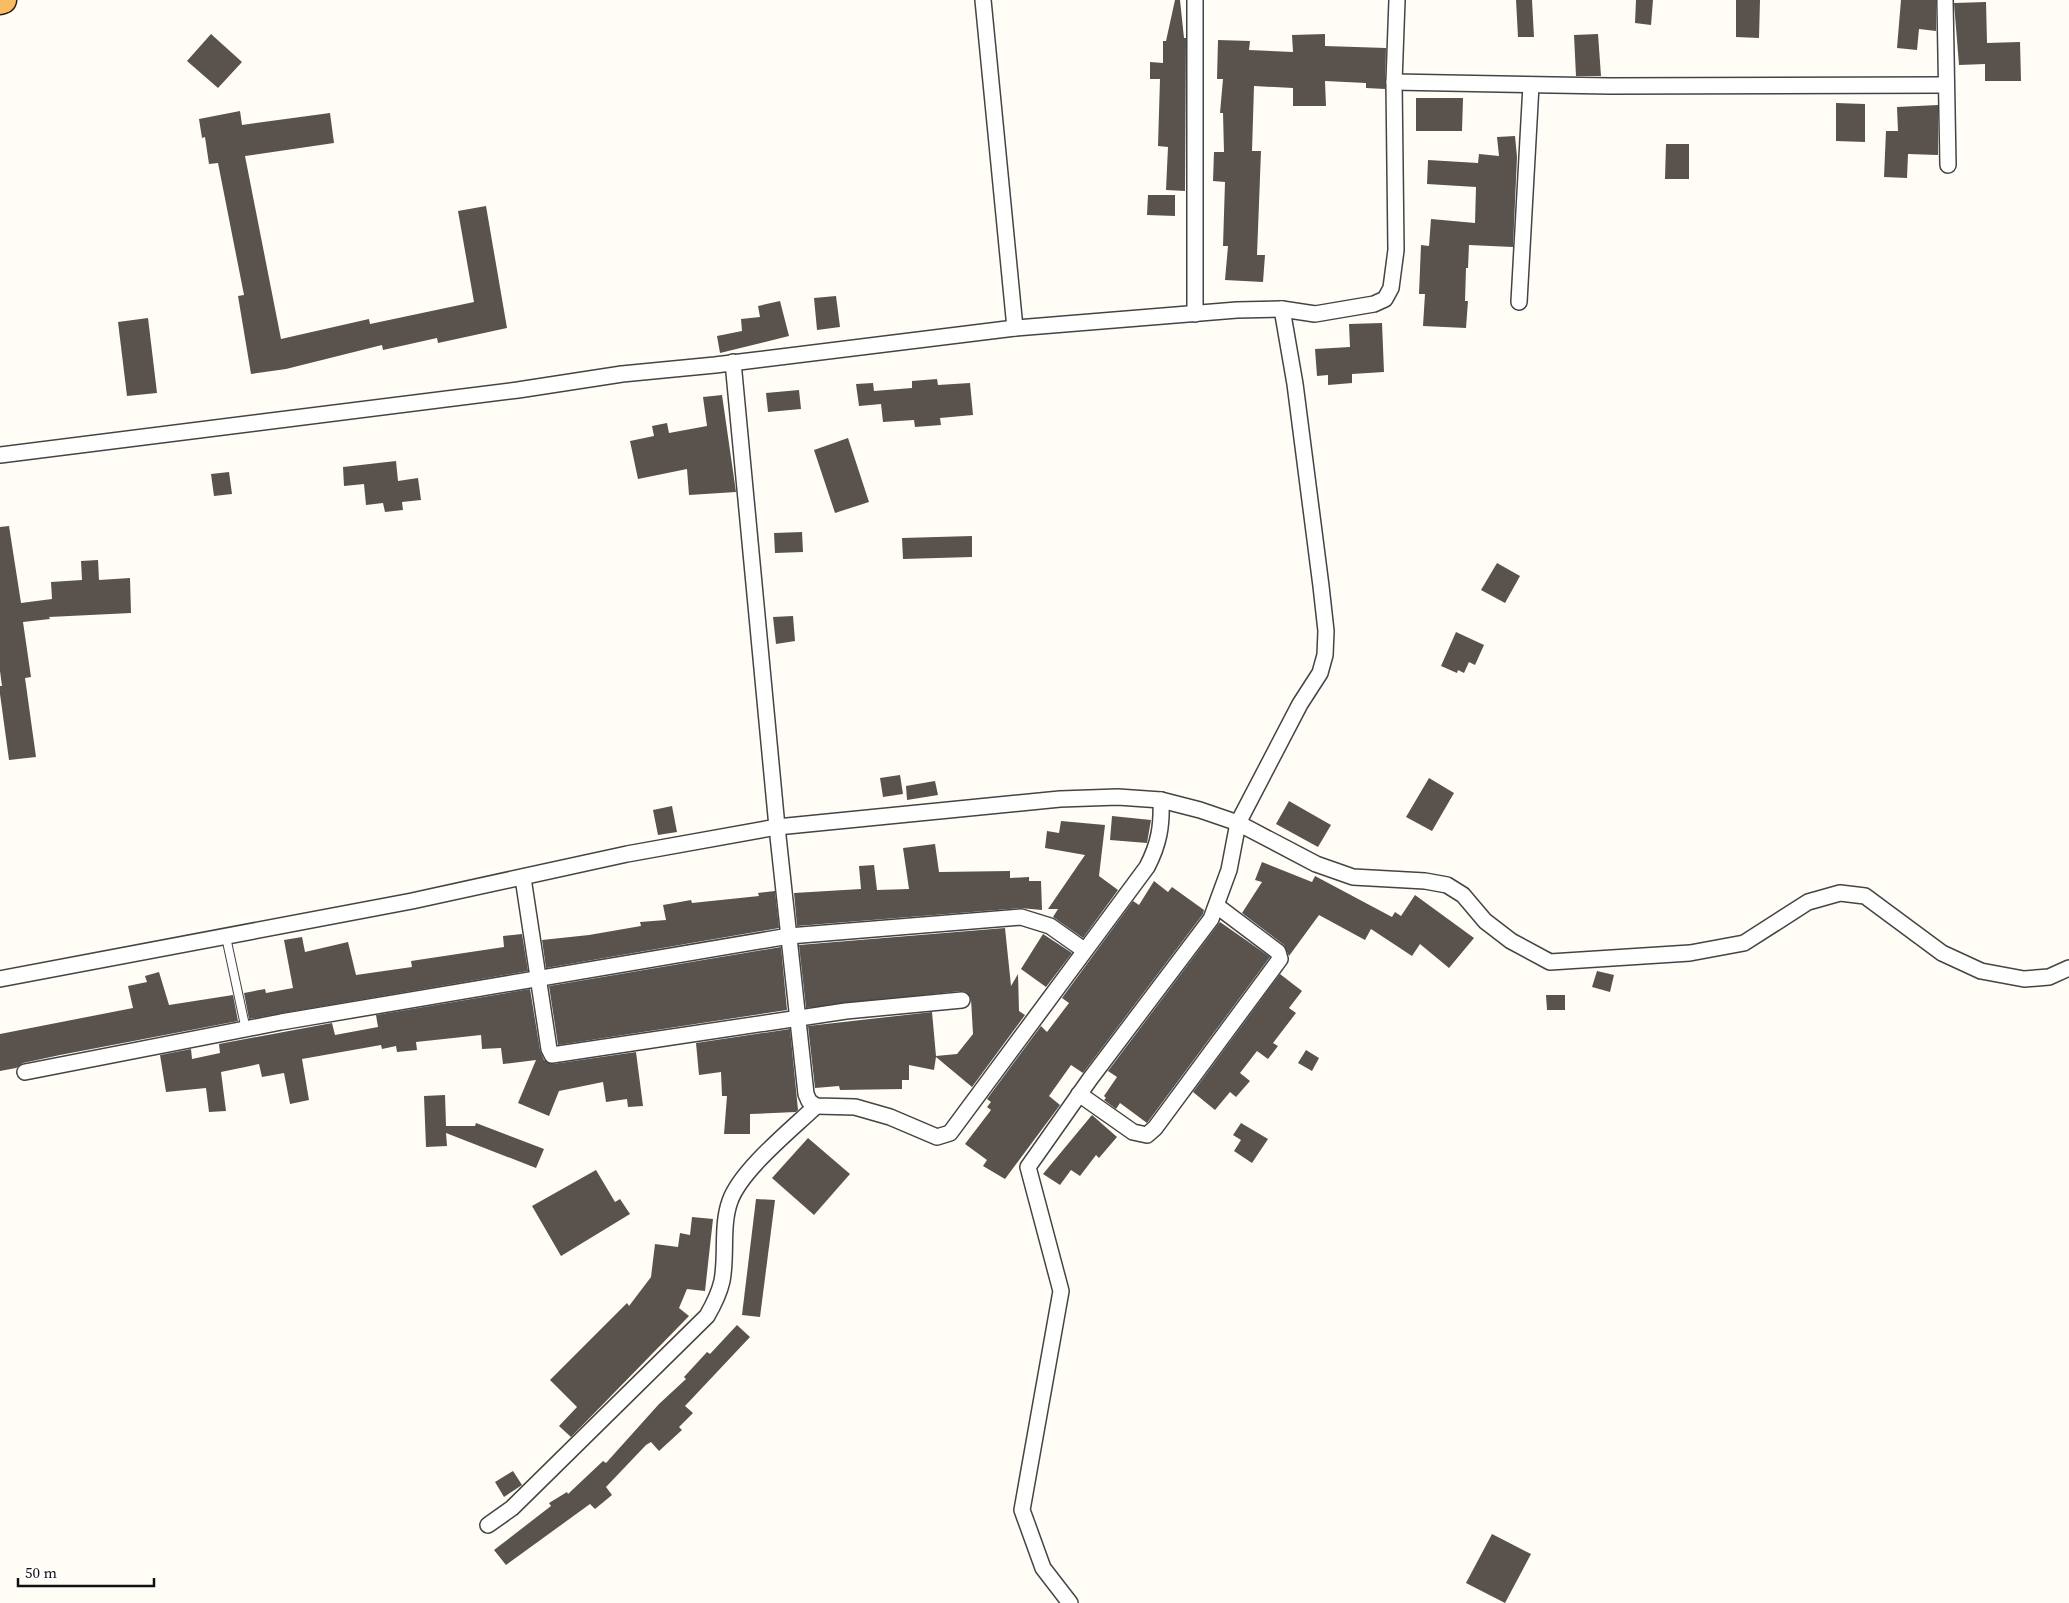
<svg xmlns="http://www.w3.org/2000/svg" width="2069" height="1603" font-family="'Source Serif 4',serif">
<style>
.building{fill:#5a524d}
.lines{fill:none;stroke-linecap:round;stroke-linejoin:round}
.service-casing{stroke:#444;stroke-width:10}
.minor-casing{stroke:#444;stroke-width:18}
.trunk-casing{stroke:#222;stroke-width:29}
.service{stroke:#fff;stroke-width:8}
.minor{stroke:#fff;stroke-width:15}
.trunk{stroke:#f7bc64;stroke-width:26}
</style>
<rect width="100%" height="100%" fill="#fffdf5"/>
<g class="building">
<path d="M1175 0H1180L1184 38H1186L1185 191 1166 190 1168 147 1158 146 1160 79H1150V62L1163 63V41H1166Z"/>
<path d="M1516 0H1532L1534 37H1518Z"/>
<path d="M1636 0H1653L1651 25 1635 23Z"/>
<path d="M1736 0H1760L1759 38 1736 37Z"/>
<path d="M1901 0H1936V31L1919 29 1917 50 1897 48Z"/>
<path d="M1986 2 1987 43 2020 42 2021 81H1985V64L1959 65 1954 3Z"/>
<path d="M211 34 242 62 218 88 187 61Z"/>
<path d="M1325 34V46L1386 48 1385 89 1366 88V83L1325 81 1326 106H1293V88L1254 86 1252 151H1261L1257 255H1265L1263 282 1225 280 1228 246H1223L1225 182 1213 181 1214 152H1224L1223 113H1220L1223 79H1217L1218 40 1250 41 1249 50 1293 52 1292 35Z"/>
<path d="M1598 34 1601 76H1576L1574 35Z"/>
<path d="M1416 98H1463L1462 131H1416Z"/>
<path d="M1836 103 1865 104V142L1836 141Z"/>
<path d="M1938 105V155L1908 154 1907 178 1884 177 1886 131H1898L1897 107Z"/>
<path d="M240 111 242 125 330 113 334 143 245 156 281 339 369 319 370 324 474 302 458 211 486 206 507 328 438 343 437 338 383 350 382 345 286 369 251 374 238 296 244 295 218 163 209 164 205 137 202 138 199 119Z"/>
<path d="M1515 136 1517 157 1513 247 1469 245 1468 268H1466L1465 301H1468L1466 328 1423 326 1425 294H1419L1421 245 1429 246 1431 219 1475 223 1476 187 1427 184 1428 160 1478 163 1479 154 1499 156 1497 137Z"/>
<path d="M1666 144H1689V179H1665Z"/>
<path d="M1148 195H1175V216L1147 215Z"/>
<path d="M836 296 840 327 817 330 814 298Z"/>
<path d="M780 301 789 336 720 353 717 336 742 331 741 319 760 317 758 306Z"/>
<path d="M148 318 157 393 127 396 118 322Z"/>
<path d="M1382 323 1384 372 1352 374V383L1328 385V375L1317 376 1315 349 1350 347 1349 324Z"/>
<path d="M937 379 938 385 970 383 973 415 940 418 941 425 915 427 914 420 883 422 881 404 859 406 856 384 873 383 874 391 912 388V381Z"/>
<path d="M799 390 801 409 768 412 766 393Z"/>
<path d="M722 395 736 492 689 495 687 469 638 479 630 441 654 436 652 426 667 423 669 433 707 426 703 397Z"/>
<path d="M848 438 869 502 835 513 814 450Z"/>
<path d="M396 461 398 481 418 478 421 500 402 502 403 510 385 512 383 503 366 505 364 484 344 486 343 467Z"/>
<path d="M229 472 232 494 214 496 211 474Z"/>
<path d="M9 526 21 603 52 599 51 582 82 580 81 561 98 560 99 580 130 578 131 613 49 617 50 619 23 622 31 677 25 678 36 757 9 760 0 694V686H2L0 671V527Z"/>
<path d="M802 532 803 552 775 553 774 533Z"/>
<path d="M972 536V557L903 559 902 538Z"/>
<path d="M1497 563 1520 576 1505 603 1481 590Z"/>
<path d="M793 616 795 641 776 644 773 617Z"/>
<path d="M1456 632 1484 645 1475 665 1469 662 1464 673 1458 670 1457 673 1441 666Z"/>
<path d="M900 775 903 794 883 797 880 778Z"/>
<path d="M1429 778 1454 793 1432 831 1406 817Z"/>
<path d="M935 781 938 795 907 800 906 786Z"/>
<path d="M1289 801 1331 825 1318 847 1276 824Z"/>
<path d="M672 806 677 832 658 835 653 810Z"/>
<path d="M1112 816 1151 820 1147 843 1110 840Z"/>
<path d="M1061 821 1105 825 1099 876 1118 890 1083 938 1053 917 1058 909H1048L1085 855 1045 848 1047 831 1059 833Z"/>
<path d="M935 844 939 872 1010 871V878L1029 877V881H1041L1042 910 1020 908 797 926 794 893 861 889 859 866 874 865 877 890 909 889 903 848Z"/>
<path d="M1262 862 1312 882 1315 876 1392 917 1395 912 1401 916 1415 895 1474 938 1449 968 1420 944 1412 956 1371 929 1365 940 1319 915 1289 956 1284 945 1242 913 1262 882 1255 880Z"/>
<path d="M1154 881 1168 892 1172 887 1204 910 1203 914 1083 1073 1071 1065 1049 1096 1060 1105 1005 1179 983 1166 987 1160 965 1144 991 1110 987 1107 991 1102 987 1099 1041 1026 1047 1032 1069 1003 1062 998 1133 901 1139 905Z"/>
<path d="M775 891 779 928 546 968 542 940 589 935 641 926 640 922 666 920 663 905 691 900 692 903 759 896 758 893Z"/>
<path d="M1220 922 1270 957 1147 1123 1120 1103 1116 1109 1104 1100 1106 1098 1104 1096 1117 1077 1108 1071Z"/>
<path d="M1005 928 1011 986 1018 974 1019 1011 1025 1015 972 1087 936 1057 934 1070 909 1065V1080H902V1089L840 1090 839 1086 815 1088 808 1026 932 1012 936 1056 957 1054 973 1034 971 999 966 992 961 991 806 1008 799 945Z"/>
<path d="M522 934 528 971 249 1019 244 993 265 989 266 993 293 988 284 940 302 937 305 952 348 942 356 975 412 967 411 961 504 947 503 936Z"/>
<path d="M1043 934 1072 953 1046 987 1021 969Z"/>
<path d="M781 947 787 1010 558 1045 549 986Z"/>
<path d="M1597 971 1614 975 1610 992 1592 987Z"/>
<path d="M159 972 169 1005 233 995 238 1021 60 1055 23 1063 16 1068 0 1071V1034L133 1008 128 986 147 982 145 976Z"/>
<path d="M1280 974 1302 991 1289 1008 1296 1013 1273 1043 1278 1046 1268 1059 1257 1051 1240 1073 1250 1081 1236 1097 1230 1092 1215 1110 1193 1092Z"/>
<path d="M530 989 540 1050 544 1060 553 1064 636 1052 643 1106 628 1107 627 1099 606 1102 603 1082 559 1091 549 1116 518 1103 536 1060 503 1064 501 1048 482 1049 481 1035 416 1042 417 1050 397 1052 396 1046 382 1049 381 1045 302 1059 309 1100 290 1104 284 1073 262 1077 259 1064 221 1072 226 1111 209 1112 206 1088 166 1092 160 1055 191 1049 192 1059 220 1053 219 1044 332 1023 335 1035 378 1027 376 1015Z"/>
<path d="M1546 995H1565V1010H1547Z"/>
<path d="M790 1029 798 1110 796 1112 750 1114V1134H724L727 1096H722L721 1072 699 1075 696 1043Z"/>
<path d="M1306 1050 1319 1058 1312 1071 1298 1063Z"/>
<path d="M445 1095 446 1126H475L476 1123 544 1149 536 1168 446 1133 447 1146 426 1147 424 1096Z"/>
<path d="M1092 1115 1117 1137 1099 1158 1096 1155 1080 1176 1071 1170 1060 1185 1043 1174Z"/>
<path d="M1241 1123 1268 1139 1252 1163 1234 1151 1241 1140 1233 1135Z"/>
<path d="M808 1138 850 1174 814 1215 772 1178Z"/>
<path d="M596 1170 615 1202 620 1199 630 1214 561 1256 532 1206Z"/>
<path d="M756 1199 775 1200 760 1317 742 1315Z"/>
<path d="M692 1217 713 1219 705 1291 687 1289 679 1308 689 1316 571 1437 559 1426 577 1407 550 1380 627 1303 629 1306 651 1277 655 1244 678 1247 680 1233 690 1235Z"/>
<path d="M737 1325 750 1337 685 1406 693 1413 679 1427 682 1430 659 1451 651 1442 646 1445 606 1487 612 1495 595 1509 590 1504 506 1565 494 1550 551 1506 549 1503 567 1492 568 1494 603 1461 606 1463 659 1404 686 1379 684 1377 707 1352 710 1354Z"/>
<path d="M513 1471 522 1485 504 1497 495 1482Z"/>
<path d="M1492 1534 1531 1554 1505 1603 1466 1583Z"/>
</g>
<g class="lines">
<g class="service-casing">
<path id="service" d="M226 937 246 1030"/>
</g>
<g class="minor-casing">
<g id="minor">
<path d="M983 0 1015 328"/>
<path d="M1195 0V314"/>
<path d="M1945 0 1948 165"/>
<path d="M1394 82 1610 86 1946 85"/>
<path d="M1519 302 1531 85"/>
<path d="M733 362 777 827 806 1094 809 1101 816 1106 855 1107 890 1117 937 1137 950 1133 1147 867C1159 844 1162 826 1161 800"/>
<path d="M0 455 518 390 622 374 715 365 1015 328 1237 310 1282 309"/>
<path d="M523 878 549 1049 552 1055 846 1011 962 1000"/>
<path d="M0 979 412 901 627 854 777 827 1060 799 1118 797 1161 800 1200 810 1238 823 1300 704 1320 673 1325 655 1326 631 1321 586 1295 384 1282 309 1315 314 1374 304 1385 299 1391 288 1396 250 1394 82 1397 0"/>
<path d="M25 1072 281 1022 789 936 1021 917 1050 926 1084 950"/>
<path d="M1079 1094 1133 1132 1147 1135 1155 1128 1280 959 1278 952 1217 906"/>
<path d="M488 1525 512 1508 707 1316C714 1304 719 1294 722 1281 727 1255 721 1226 730 1201 741 1170 791 1130 816 1106"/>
<path d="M1070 1603 1043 1568 1022 1510 1061 1291 1028 1167 1090 1079 1211 919 1229 870 1238 823 1316 864 1353 877 1425 881 1447 885 1463 895 1485 921 1511 941 1550 962 1690 953 1744 943 1808 902 1840 893 1865 896 1942 953 1981 971 2024 979 2049 977 2069 968"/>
</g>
</g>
<g class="trunk-casing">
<path id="trunk" d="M0 1 3 0"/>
</g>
<use href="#service" class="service"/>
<use href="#minor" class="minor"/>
<use href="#trunk" class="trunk"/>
</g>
<path d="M18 1578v8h136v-8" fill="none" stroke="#111111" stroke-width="2.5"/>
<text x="25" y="1578" font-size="15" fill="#111111" stroke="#ffffff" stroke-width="4" paint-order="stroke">50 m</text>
</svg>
